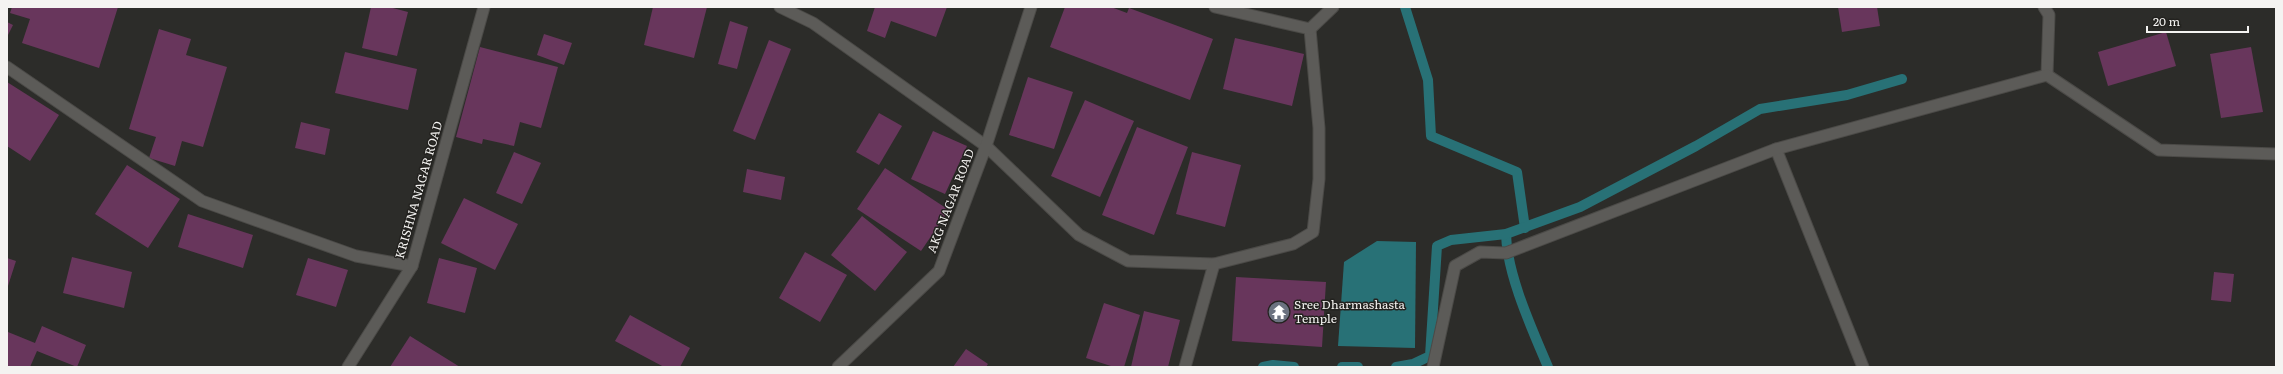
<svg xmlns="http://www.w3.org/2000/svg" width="2283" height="374" font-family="Literata,serif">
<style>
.water{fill:#287176}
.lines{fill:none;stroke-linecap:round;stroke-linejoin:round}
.stream{stroke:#287176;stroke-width:10}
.building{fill:#68365c}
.minor-casing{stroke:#4b4a47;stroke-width:13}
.minor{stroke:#5c5b58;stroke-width:11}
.labels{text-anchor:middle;stroke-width:3;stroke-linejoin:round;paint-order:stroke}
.street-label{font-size:12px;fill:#f4f3f1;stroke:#23221f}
.poi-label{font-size:12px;fill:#f4f3f1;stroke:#23221f;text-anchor:start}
</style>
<rect width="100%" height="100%" fill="#2c2c29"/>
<path class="water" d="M1377 241 1416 242 1415 348 1338 346 1344 262Z"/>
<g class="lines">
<g class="stream">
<path d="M1405 7 1428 80 1431 136 1517 172 1525 228"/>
<path d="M1506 234C1507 275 1532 329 1548 367"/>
<path d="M1263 367 1273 365 1294 367"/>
<path d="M1342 367H1358"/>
<path d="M1396 367 1413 364 1430 356 1437 246 1451 240 1506 234 1580 207 1696 146 1760 109 1847 95 1902 79"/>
</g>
</g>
<g class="building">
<path d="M12 7H118L99 68 22 43 30 19 10 13Z"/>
<path d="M371 7H389L408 12 397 56 362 48Z"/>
<path d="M653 7H707L694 58 644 45Z"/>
<path d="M875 7H947L936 37 891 21 885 38 867 31Z"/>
<path d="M1065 7H1111L1127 13 1129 8 1213 39 1190 100 1050 47Z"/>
<path d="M1838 7H1877L1880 26 1842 32Z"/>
<path d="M730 21 748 27 737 69 718 64Z"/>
<path d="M7 22 13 25 7 37Z"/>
<path d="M159 29 191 39 186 55 227 67 203 147 182 141 175 166 149 158 156 137 129 129Z"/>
<path d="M2166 32 2176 66 2108 86 2098 52Z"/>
<path d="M544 34 572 43 564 65 537 55Z"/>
<path d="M1235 38 1304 54 1292 106 1223 89Z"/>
<path d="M769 40 791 49 755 140 733 131Z"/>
<path d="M480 47 558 67 541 128 520 122 514 146 483 139 482 144 456 137Z"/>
<path d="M2251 47 2263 112 2221 118 2210 54Z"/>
<path d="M345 52 417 69 408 110 335 93Z"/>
<path d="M1028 77 1073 92 1054 149 1009 135Z"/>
<path d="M7 82 59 115 30 161 7 146Z"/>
<path d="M1085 100 1134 121 1100 197 1051 176Z"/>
<path d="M879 113 902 126 879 165 856 152Z"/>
<path d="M301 122 330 129 325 155 295 148Z"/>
<path d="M1137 127 1188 147 1154 235 1102 215Z"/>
<path d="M933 131 967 146 945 194 911 179Z"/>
<path d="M514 152 541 163 522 204 496 193Z"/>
<path d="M1192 152 1241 165 1225 227 1176 214Z"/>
<path d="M127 165 180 199 148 248 95 214Z"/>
<path d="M885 168 949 210 921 251 857 209Z"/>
<path d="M747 169 785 177 781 200 743 192Z"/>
<path d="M464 198 518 224 495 270 441 243Z"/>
<path d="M188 214 253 235 243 268 178 247Z"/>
<path d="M862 216 907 252 875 291 831 255Z"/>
<path d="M805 252 847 275 820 322 779 298Z"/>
<path d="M72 257 132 272 124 308 63 293Z"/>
<path d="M7 258 16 261 7 289Z"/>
<path d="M308 258 348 270 336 307 296 295Z"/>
<path d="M439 258 477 268 465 313 427 303Z"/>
<path d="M2214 272 2234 274 2231 302 2211 300Z"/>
<path d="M1236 277 1326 282 1322 347 1232 341Z"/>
<path d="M1104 303 1140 315 1124 367H1114L1086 358Z"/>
<path d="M1144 311 1180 320 1168 367H1131Z"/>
<path d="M630 315 690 348 680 367H664L615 341Z"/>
<path d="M42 326 86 345 77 367 37 351 30 367H7L8 332 35 343Z"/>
<path d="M410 336 460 367H390Z"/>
<path d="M966 349 988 364 986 367H953Z"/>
</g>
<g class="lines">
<g class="minor-casing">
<g id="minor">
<path d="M780 7 813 23 986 146 1079 235 1128 261 1214 264 1293 244 1313 232 1319 179V128L1310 29"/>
<path d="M1215 7 1310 29 1333 7"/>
<path d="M2044 7 2049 15 2047 75"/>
<path d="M7 67 202 201 356 256 412 266"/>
<path d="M1776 149 1863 367"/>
<path d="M348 367 412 266 484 7"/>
<path d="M838 367 939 271 986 146 1031 7"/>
<path d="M1185 367 1214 264"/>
<path d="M1433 367 1455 266 1480 252 1506 253 1776 149 2047 75 2159 150 2276 154"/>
</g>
</g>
<use href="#minor" class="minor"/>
</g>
<defs>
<g id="temple-disc" transform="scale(1.15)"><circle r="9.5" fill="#6b7280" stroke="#23221f"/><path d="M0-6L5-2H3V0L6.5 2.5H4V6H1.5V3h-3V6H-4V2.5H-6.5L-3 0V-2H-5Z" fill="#fff"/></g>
</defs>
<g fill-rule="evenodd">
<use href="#temple-disc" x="1279" y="312"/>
</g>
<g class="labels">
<g class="street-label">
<text transform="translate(419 190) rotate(-74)" y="4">KRISHNA NAGAR ROAD</text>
<text transform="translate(951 201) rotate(-69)" y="4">AKG NAGAR ROAD</text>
</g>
<g class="poi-label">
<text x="1294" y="309">Sree Dharmashasta<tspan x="1294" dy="14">Temple</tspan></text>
</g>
</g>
<rect width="2283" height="374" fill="none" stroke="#f4f3f1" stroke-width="16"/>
<path d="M2147 26v6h101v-6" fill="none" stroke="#f4f3f1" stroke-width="2"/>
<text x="2153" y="26" font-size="12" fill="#f4f3f1" stroke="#23221f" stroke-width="3" paint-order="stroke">20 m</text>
</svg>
